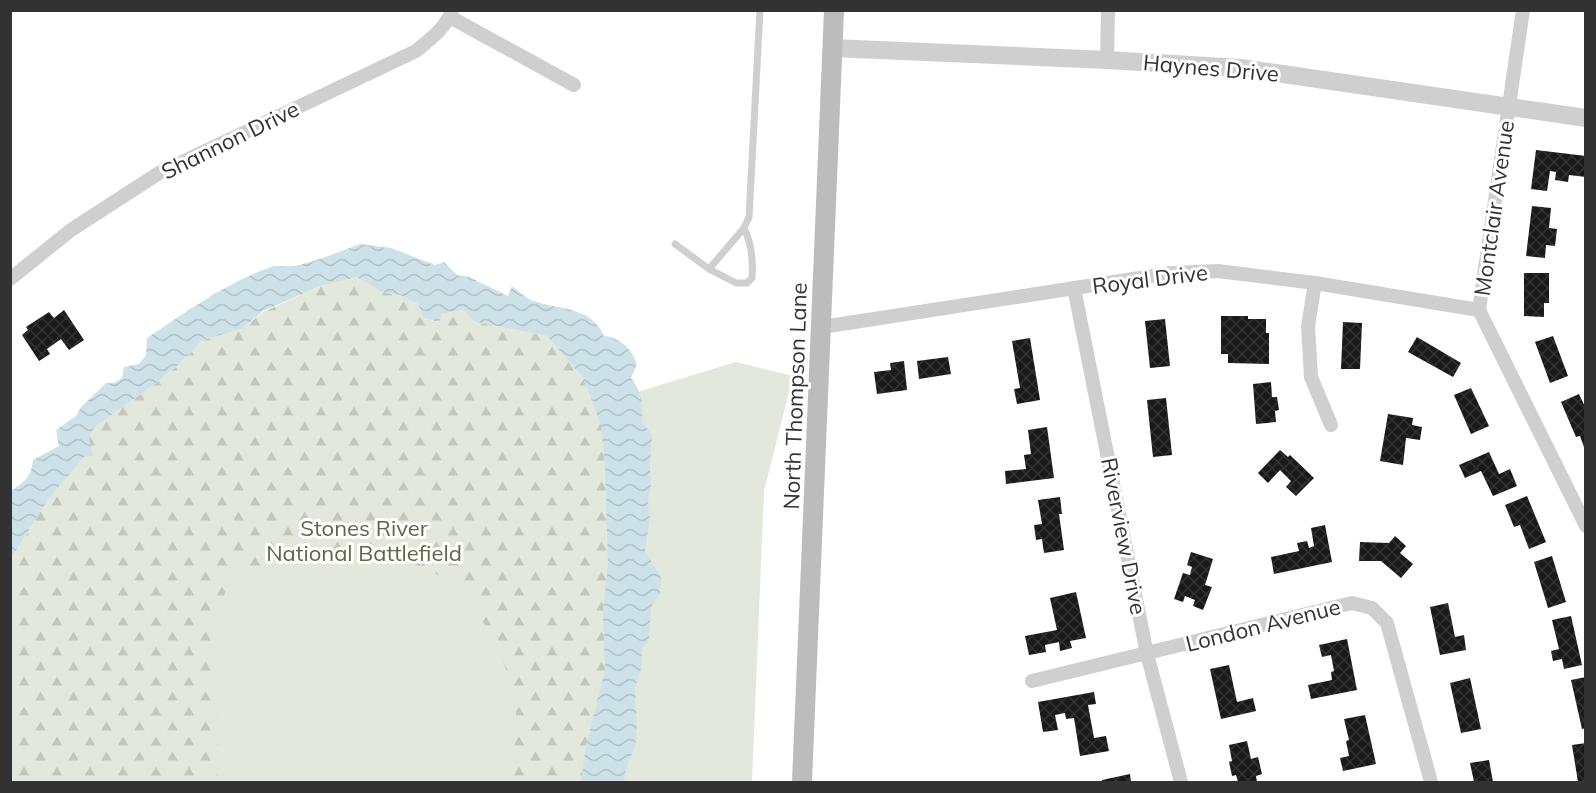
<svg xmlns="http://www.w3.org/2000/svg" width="1596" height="793" font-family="Mulish,sans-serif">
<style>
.green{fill:#e3e8dc}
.forest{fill:url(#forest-firs)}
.water{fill:url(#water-waves)}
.building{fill:url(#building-cross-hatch)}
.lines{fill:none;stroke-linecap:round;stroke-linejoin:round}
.service{stroke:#cfcfcf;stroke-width:7}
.minor{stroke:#cfcfcf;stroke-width:14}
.tertiary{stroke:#cfcfcf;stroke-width:18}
.secondary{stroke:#bcbcbc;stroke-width:20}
.labels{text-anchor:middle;stroke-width:6;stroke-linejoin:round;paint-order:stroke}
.street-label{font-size:22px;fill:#323232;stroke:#fff}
.park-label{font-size:22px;fill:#596a43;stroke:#fff}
</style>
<defs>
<pattern id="forest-firs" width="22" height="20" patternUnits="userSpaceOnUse" patternTransform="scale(1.5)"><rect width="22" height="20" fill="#e3e8dc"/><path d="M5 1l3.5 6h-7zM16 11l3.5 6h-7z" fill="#c3c7bd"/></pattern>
<pattern id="water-waves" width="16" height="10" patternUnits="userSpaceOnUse" patternTransform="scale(1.5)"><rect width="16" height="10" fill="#cde1e8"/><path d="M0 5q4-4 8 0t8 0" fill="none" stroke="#b0c2c7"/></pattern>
<pattern id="building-cross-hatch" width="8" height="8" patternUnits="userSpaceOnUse" patternTransform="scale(1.5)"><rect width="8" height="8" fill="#191919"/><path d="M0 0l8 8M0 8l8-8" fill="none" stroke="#323232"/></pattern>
</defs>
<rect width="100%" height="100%" fill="#fff"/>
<path class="green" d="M736 362 793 376 764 491 752 782H11L10 561 604 402Z"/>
<path class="forest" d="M357 277 381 292 400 295 418 304 423 318 438 322 442 314 463 310 475 322 547 336 583 378 601 425 605 466 608 564 603 610 605 671 586 745 581 782H513L516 713 508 674 492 637 464 590 424 567 353 555 286 558 229 575 217 625 218 782H11V559L47 501 84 457 89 437 95 427 155 384 179 364 203 340 242 329 263 312 321 286Z"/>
<path class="water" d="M360 244 391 248 435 265 444 262 457 275 469 277 508 296 512 286C518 290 524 297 531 300 557 310 592 306 604 336 621 338 631 348 637 364L631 378C642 392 643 404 642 422L652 434 650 468 651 484 648 500 650 518 645 551 661 577 660 594 651 607 649 640 642 648 641 669 635 688 637 727 635 747 626 768 624 782H581L586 745 605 671 603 610 608 564 605 466 601 425 583 378 547 336 475 322 463 310 442 314 439 322 423 318 418 304 400 295 381 292 357 277 321 286 263 311 242 329 203 340 179 364 155 384 95 427 89 437 93 456 84 457 47 501 11 559V491C25 481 31 478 33 460L59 446 56 430 76 416 81 407 106 383H114L122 378 124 367 139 364 146 355 147 338C187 312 225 283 271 267 278 265 286 267 294 266 313 263 341 251 360 244Z"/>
<g class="building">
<path d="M1536 150 1586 156V177L1569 175 1568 182 1555 180 1556 172 1550 171 1547 191 1531 189Z"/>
<path d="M1532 206 1551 208 1549 228 1557 229 1555 246 1546 245 1545 258 1526 256Z"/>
<path d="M1524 273H1549V303H1544V317L1524 316Z"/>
<path d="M64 310 84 340 69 350 61 339 47 349 50 354 39 361 22 335 28 330 26 327 49 312 54 318Z"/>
<path d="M1221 316H1248V319H1266V333H1269V364L1228 363V354H1221Z"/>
<path d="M1165 319 1170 366 1150 368 1145 321Z"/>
<path d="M1343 322 1362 323 1360 369H1341Z"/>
<path d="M1553 336 1568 376 1550 383 1535 342Z"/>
<path d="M1417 337 1461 363 1453 377 1408 352Z"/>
<path d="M1030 338 1040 400 1017 404 1014 389 1020 388 1012 341Z"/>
<path d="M948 357 951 374 919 379 917 361Z"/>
<path d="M904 361 907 390 877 394 874 372 891 370 890 363Z"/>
<path d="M1271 382 1272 397H1277L1279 410 1275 411 1276 422 1256 424 1253 384Z"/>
<path d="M1471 388 1489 426 1471 434 1454 395Z"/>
<path d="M1579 394 1586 409 1585 450 1580 436 1576 437 1561 402Z"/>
<path d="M1166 398 1172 455 1153 457 1147 400Z"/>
<path d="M1388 414 1413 418 1412 425 1422 427 1420 440 1406 438 1403 465 1380 461Z"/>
<path d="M1047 427 1054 478 1006 484 1005 471 1026 469 1024 455 1031 454 1028 430Z"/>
<path d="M1280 450 1288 457 1290 455 1314 478 1296 496 1286 487 1291 481 1280 470 1268 483 1258 473Z"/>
<path d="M1489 452 1499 474 1510 469 1517 486 1493 496 1481 471 1465 478 1459 465Z"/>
<path d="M1527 496 1546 542 1529 549 1520 525 1514 527 1505 505Z"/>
<path d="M1060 497 1062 514H1059L1064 550 1044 553 1042 539 1036 540 1034 525 1042 524 1038 500Z"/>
<path d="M1325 525 1332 562 1274 574 1271 557 1299 551 1297 543 1307 541 1309 548 1314 546 1311 528Z"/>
<path d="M1395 536 1406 546 1400 553 1413 564 1401 578 1381 561H1359L1360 542 1389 543Z"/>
<path d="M1191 552 1213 559 1205 585 1212 587 1203 610 1193 606 1195 600 1185 596 1183 602 1174 599 1183 573 1190 575 1192 567 1187 565Z"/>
<path d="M1552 556 1566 602 1548 608 1534 562Z"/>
<path d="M1076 592 1086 638 1070 641 1072 648 1060 651 1059 642 1045 645 1046 652 1029 655 1025 636 1057 630 1050 598Z"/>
<path d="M1448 603 1455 637 1464 635 1466 650 1440 655 1430 607Z"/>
<path d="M1571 616 1582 665 1564 669 1562 659 1553 661 1551 651 1559 649 1552 620Z"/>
<path d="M1347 639 1357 690 1311 699 1308 685 1332 680 1331 672 1334 671 1331 655 1322 657 1319 645Z"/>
<path d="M1229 665 1237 702 1253 698 1256 711 1221 719 1210 669Z"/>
<path d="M1586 677V728L1582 729 1571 680Z"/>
<path d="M1470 678 1481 729 1461 733 1450 683Z"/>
<path d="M1094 692 1096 704 1088 705 1094 738 1106 736 1109 751 1080 756 1074 718 1066 719 1065 713 1055 715 1058 730 1043 732 1038 702Z"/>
<path d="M1365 715 1376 764 1343 771 1340 758 1349 756 1346 741 1349 740 1344 719Z"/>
<path d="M1247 741 1251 759 1258 757 1262 774 1256 776 1257 782H1238L1236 775 1232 776 1229 762 1232 761 1229 745Z"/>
<path d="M1586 743V782H1578L1572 745Z"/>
<path d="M1489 760 1493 782H1474L1470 763Z"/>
<path d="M1130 774 1131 782H1102V780Z"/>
</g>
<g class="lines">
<g class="service">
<path d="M675 244 709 269 744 228 749 217 760 10"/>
<path d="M709 269 736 283H747L752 278C753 260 752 245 744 228"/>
</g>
<g class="minor">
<path d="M1523 10 1479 310 1586 526"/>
<path d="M450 17 574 85"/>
<path d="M1107 60 1108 10"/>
<path d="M10 279 71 230 159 173 416 51C429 40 447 27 452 10"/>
<path d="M1315 283 1308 326 1311 377 1331 425"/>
<path d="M1074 288 1147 654 1181 782"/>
<path d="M822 327 1172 273 1218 271 1315 283 1479 310"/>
<path d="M1032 681 1352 603 1372 608 1387 623 1431 782"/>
</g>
<path class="tertiary" d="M833 48 1107 60 1241 68 1586 118"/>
<path class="secondary" d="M802 782 834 10"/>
</g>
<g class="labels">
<g class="street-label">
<text transform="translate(1211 68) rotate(5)" y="8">Haynes Drive</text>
<text transform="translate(230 140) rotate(-26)" y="8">Shannon Drive</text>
<text transform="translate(1494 208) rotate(-82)" y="8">Montclair Avenue</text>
<text transform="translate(1150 279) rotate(-7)" y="8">Royal Drive</text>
<text transform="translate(795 396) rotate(-88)" y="8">North Thompson Lane</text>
<text transform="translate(1124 536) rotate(79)" y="8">Riverview Drive</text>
<text transform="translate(1263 625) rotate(-14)" y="8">London Avenue</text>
</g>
<g class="park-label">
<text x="364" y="536">Stones River<tspan x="364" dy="25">National Battlefield</tspan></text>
</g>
</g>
<rect width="1596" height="793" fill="none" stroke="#323232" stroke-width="24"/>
</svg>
